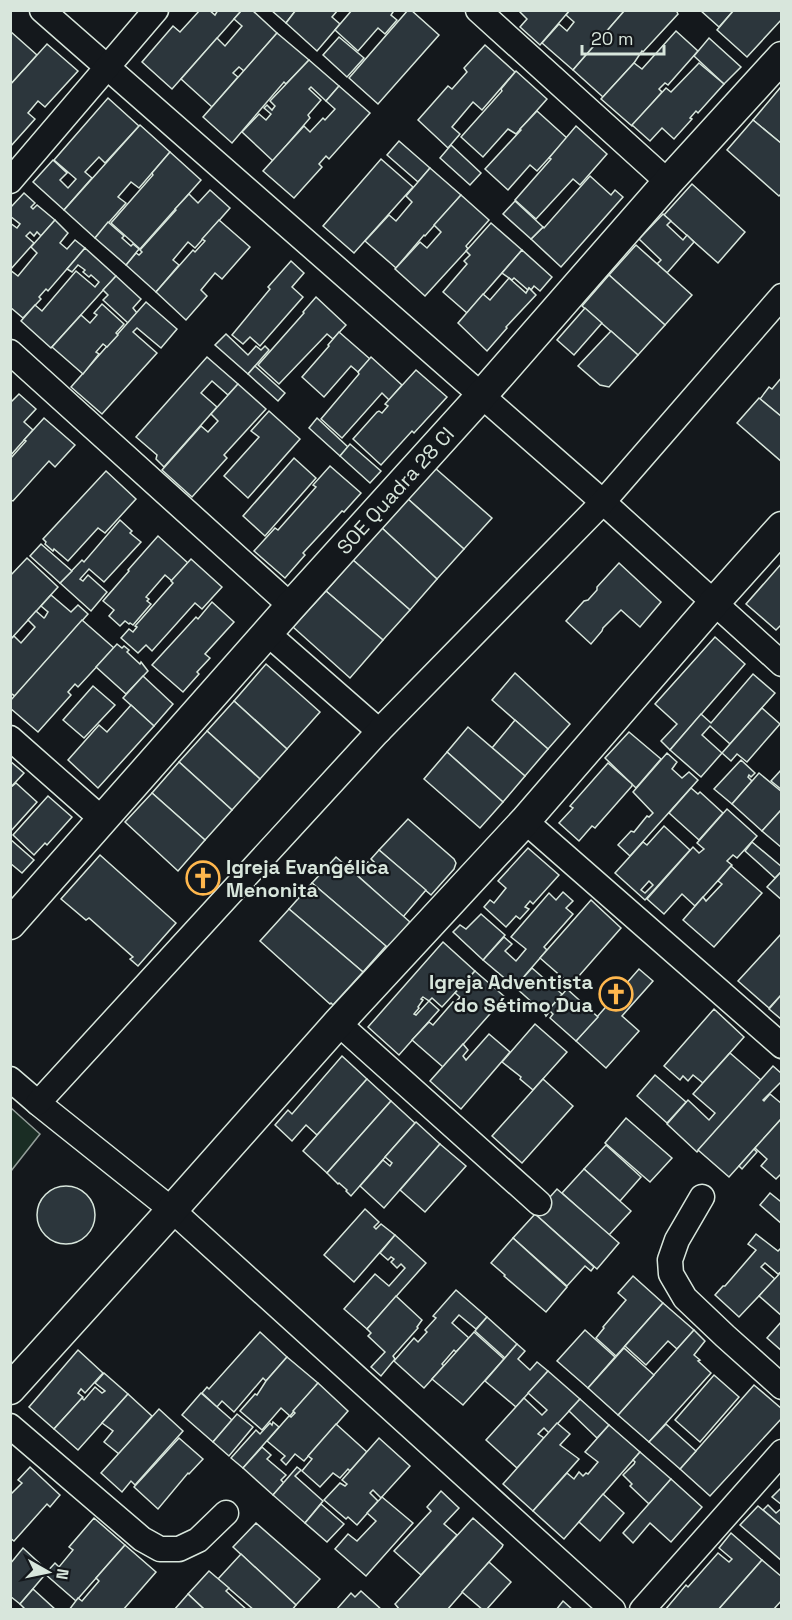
<svg xmlns="http://www.w3.org/2000/svg" width="792" height="1620" font-family="'Space Grotesk',sans-serif">
<style>
.green{fill:#1a2d24;stroke:#939e99;stroke-width:1.5}
.building{fill:#2c363c;stroke:#d8e6dc;stroke-width:1.5;fill-rule:evenodd}
.lines{fill:none;stroke-linecap:round;stroke-linejoin:round}
.minor-casing{stroke:#d8e6dc;stroke-width:27}
.tertiary-casing{stroke:#d8e6dc;stroke-width:33}
.minor{stroke:#14181c;stroke-width:24}
.tertiary{stroke:#14181c;stroke-width:30}
.labels{text-anchor:middle;stroke-width:4.5;stroke-linejoin:round;paint-order:stroke}
.street-label{font-size:20px;fill:#d8e6dc;stroke:#14181c}
.poi-label{font-size:20px;font-weight:bold;fill:#d8e6dc;stroke:#14181c;text-anchor:start}
</style>
<rect width="100%" height="100%" fill="#14181c"/>
<path class="green" d="M11 1108 40 1134 11 1171Z"/>
<g class="building">
<path d="M200 10H209L215 15 218 10H242L172 89 142 62 173 26 180 32Z"/>
<path d="M242 10H252L277 33 244 71 239 67 233 73 238 77 212 107 181 79 217 38 225 46 242 26 234 19Z"/>
<path d="M271 10H296L286 23Z"/>
<path d="M296 10H338L332 17 340 24 317 51 286 23Z"/>
<path d="M352 10H391L393 12 391 15 397 20 385 34 378 28 358 51 335 30Z"/>
<path d="M408 10H411L439 35 378 104 349 78Z"/>
<path d="M518 10H570L540 45 520 27 527 19Z"/>
<path d="M570 10H625L573 70 542 43 559 24 567 31 574 22 566 15Z"/>
<path d="M625 10H676L678 14 643 52 642 51 634 63 603 97 573 70Z"/>
<path d="M700 10H734L719 27Z"/>
<path d="M734 10H782V19L747 57 717 30Z"/>
<path d="M10 31 37 55 10 85Z"/>
<path d="M676 31 698 51 668 85 665 83 659 89 662 92 632 126 601 99 634 63 642 69Z"/>
<path d="M277 33 309 60 286 84 284 82 232 143 203 117Z"/>
<path d="M339 37 364 58 347 77 323 55Z"/>
<path d="M709 38 741 67 724 84 694 56Z"/>
<path d="M47 44 78 71 45 107 38 101 28 113 35 119 10 147V85Z"/>
<path d="M485 45 515 72 482 110 473 102 452 127 460 134 448 148 418 120 448 86 452 89 467 72 464 68Z"/>
<path d="M309 60 339 86 326 101 311 87 309 89 321 100 308 115 310 118 273 161 242 132 259 114 266 120 271 114 264 108 267 105 272 110 275 106 270 101Z"/>
<path d="M699 63 724 84 698 113 696 111 690 118 692 119 674 139 662 128 650 141 632 125 666 88 671 92Z"/>
<path d="M516 71 547 99 516 134 508 129 483 157 461 137 502 91 501 89Z"/>
<path d="M339 86 370 113 329 159 326 156 319 164 322 167 294 198 263 171 304 126 310 132 323 118 325 120 335 109 326 101Z"/>
<path d="M780 88 782 89V144L753 120Z"/>
<path d="M108 98 139 126 105 163 99 157 85 172 92 178 64 210 33 182 53 160 67 173 60 180 68 188 76 179 54 160Z"/>
<path d="M537 111 567 138 537 171 530 165 508 190 485 169 521 130 520 129Z"/>
<path d="M753 120 782 144V193L779 196 727 150Z"/>
<path d="M140 125 170 152 139 188 131 182 118 197 126 203 95 238 64 210Z"/>
<path d="M576 126 607 154 580 185 573 179 536 219 515 200 551 159 549 158Z"/>
<path d="M399 141 430 168 418 182 387 155Z"/>
<path d="M451 145 481 173 470 185 440 158Z"/>
<path d="M170 152 201 180 140 249 111 223 153 175 152 173Z"/>
<path d="M381 159 413 187 354 253 323 226Z"/>
<path d="M430 168 461 195 425 236 424 235 396 268 365 241 389 215 396 221 412 202 406 196Z"/>
<path d="M590 176 611 195 615 190 623 197 561 267 531 239 543 227 544 228Z"/>
<path d="M692 184 745 232 718 263 664 215Z"/>
<path d="M210 190 230 208 195 248 188 242 173 260 179 265 156 292 126 265 136 253 139 255 142 252 140 250 176 210 175 209 189 194 198 203Z"/>
<path d="M24 193 35 203 31 207 33 209 37 205 55 220 41 236 37 232 34 236 30 232 26 236 34 243 10 270V223L17 228 20 224 10 216V208Z"/>
<path d="M461 195 489 220 466 246 468 249 425 296 395 269 420 242 427 248 441 232 434 225Z"/>
<path d="M515 201 543 227 531 239 503 214Z"/>
<path d="M663 214 671 221 667 225 683 240 687 235 694 242 667 273 657 264 661 260 639 239Z"/>
<path d="M55 220 68 233 60 243 67 249 75 240 85 248 48 291 46 289 39 297 41 299 23 318 10 307V270L18 276 37 253 31 247Z"/>
<path d="M219 220 250 247 222 279 215 273 201 290 207 296 186 320 156 292 193 250 195 252 205 241 202 239Z"/>
<path d="M108 222 124 236 122 238 131 246 133 244 139 249 126 265 95 238Z"/>
<path d="M491 223 522 250 467 313 443 292 467 264 464 261 470 255 466 251Z"/>
<path d="M636 245 692 295 665 325 609 275Z"/>
<path d="M85 248 116 276 51 348 21 321 35 305 42 311 76 271 95 287 99 282 91 275 89 277 83 272 85 270 78 265 72 272 67 269Z"/>
<path d="M522 250 552 277 540 291 534 286 531 290 529 288 528 290 514 278 512 280 502 273Z"/>
<path d="M291 261 304 273 292 287 303 297 260 346 250 337 243 344 232 335 270 289 268 287Z"/>
<path d="M609 275 665 325 638 355 582 306Z"/>
<path d="M116 276 141 299 133 308 137 313 128 323 103 300 108 295 103 290Z"/>
<path d="M509 278 526 293 529 288 536 295 506 327 507 328 487 351 458 323 483 294 490 300Z"/>
<path d="M316 297 346 325 333 339 327 334 279 384 258 365 304 313 303 312Z"/>
<path d="M146 302 177 329 161 348 137 328 133 332 157 353 102 414 71 387Z"/>
<path d="M102 304 124 324 116 333 118 335 107 347 103 344 96 352 99 354 83 374 52 347 81 315 90 323 97 315 94 313Z"/>
<path d="M585 308 602 323 574 355 557 340Z"/>
<path d="M611 331 638 355 609 387 600 385 578 366Z"/>
<path d="M339 332 370 359 358 372 351 366 324 397 302 377 329 346 328 345Z"/>
<path d="M226 334 248 355 256 346 261 350 265 346 269 350 248 374 215 345Z"/>
<path d="M207 357 238 384 228 395 212 381 201 393 217 407 164 467 156 459 157 455 136 437Z"/>
<path d="M371 357 402 385 389 400 382 393 342 438 321 419 359 374 358 372Z"/>
<path d="M255 366 285 393 278 401 248 374Z"/>
<path d="M416 370 447 397 414 433 412 431 381 465 353 439 377 412 379 411 382 413 388 406 385 404Z"/>
<path d="M782 377V417L760 399 769 387 772 389Z"/>
<path d="M238 384 266 409 224 455 227 458 192 497 162 470 201 426 208 432 218 421 211 414Z"/>
<path d="M19 394 36 409 24 422 33 430 10 456V403Z"/>
<path d="M759 398 782 417V462L737 423Z"/>
<path d="M269 411 300 439 248 498 224 476 259 437 251 431Z"/>
<path d="M44 418 75 445 55 467 49 461 13 501 10 500V459L26 441 24 440Z"/>
<path d="M317 418 348 447 340 456 309 428Z"/>
<path d="M350 444 381 471 370 483 340 456Z"/>
<path d="M294 458 316 478 265 536 243 516Z"/>
<path d="M330 466 361 493 344 512 342 511 303 553 305 555 285 578 254 551 275 528 278 530 316 487 313 485Z"/>
<path d="M435 468 492 518 464 549 408 499Z"/>
<path d="M106 471 136 499 105 533 98 528 68 561 54 549 53 551 45 544 46 542 43 539Z"/>
<path d="M408 499 464 549 437 579 382 528Z"/>
<path d="M120 520 132 531 130 533 141 542 104 582 89 569 80 579 83 581 88 575 107 592 91 611 60 583 82 560 84 562Z"/>
<path d="M382 528 437 579 410 610 353 560Z"/>
<path d="M158 536 188 563 172 581 165 575 146 597 149 599 147 601 151 604 133 625 130 623 129 624 125 621 120 626 109 616 114 610 103 601 129 571 128 570Z"/>
<path d="M41 544 72 571 60 583 30 556Z"/>
<path d="M27 558 58 587 10 640V576Z"/>
<path d="M191 559 222 587 202 609 195 603 152 651 146 645 138 653 121 638 129 629 133 632 137 627 135 626 173 583 171 581Z"/>
<path d="M353 560 410 610 383 640 326 591Z"/>
<path d="M619 563 661 602 640 627 621 610 603 628 602 631 591 644 566 621 584 601 588 600 597 590V587Z"/>
<path d="M782 563V624L776 630 746 604Z"/>
<path d="M326 591 383 640 350 678 293 627Z"/>
<path d="M51 595 71 612 78 605 88 614 15 696 10 693V640L14 636 21 643 35 627 28 620 36 611 44 618 45 617 48 612 41 606Z"/>
<path d="M212 602 234 622 205 654 210 658 197 672 199 674 183 692 152 665 196 617 198 619Z"/>
<path d="M82 620 114 648 78 687 75 684 68 692 71 695 38 732 10 708V701Z"/>
<path d="M715 637 745 664 670 750 661 741 677 724 655 704Z"/>
<path d="M117 644 122 648 124 646 129 650 127 652 140 664 141 662 148 671 126 694 96 667Z"/>
<path d="M266 664 320 712 287 749 234 701Z"/>
<path d="M515 673 570 724 548 749 492 700Z"/>
<path d="M753 674 775 693 730 744 710 726 702 735 722 753 701 777 670 750 701 714 711 723Z"/>
<path d="M143 676 173 704 154 726 123 698Z"/>
<path d="M93 686 115 705 84 738 63 720Z"/>
<path d="M234 701 287 749 260 779 207 731Z"/>
<path d="M131 705 154 726 98 788 68 760 99 725 107 732Z"/>
<path d="M762 708 780 724 747 762 737 754 731 761 722 753Z"/>
<path d="M515 720 548 749 525 776 492 748Z"/>
<path d="M468 727 525 776 503 802 447 752Z"/>
<path d="M207 731 260 779 232 810 179 762Z"/>
<path d="M629 732 661 759 636 788 605 758Z"/>
<path d="M447 752 503 802 480 828 424 779Z"/>
<path d="M667 753 677 762 672 769 682 778 689 772 698 780 630 856 618 845 631 831 634 832 647 816 649 817 653 813 633 792Z"/>
<path d="M741 760 755 773 751 777 749 775 748 777 752 781 732 804 714 789Z"/>
<path d="M10 761 24 773 10 788Z"/>
<path d="M179 762 232 810 205 840 152 793Z"/>
<path d="M608 763 632 784V786L595 828 592 826 579 841 559 823 573 808 570 806Z"/>
<path d="M782 769V790L771 781Z"/>
<path d="M759 773 782 792V809L762 831 732 804Z"/>
<path d="M16 783 37 802 10 832V788Z"/>
<path d="M691 788 698 794 700 792 723 813 699 840 669 813Z"/>
<path d="M152 793 205 840 178 871 125 822Z"/>
<path d="M48 796 72 817 47 845 45 843 34 855 13 835Z"/>
<path d="M727 809 757 836 737 858 733 855 727 861 732 865 695 906 682 894 664 914 647 899 693 847 699 853 704 849 697 843Z"/>
<path d="M782 809V848L762 831Z"/>
<path d="M408 819 454 859 456 863 454 869 431 895 379 850Z"/>
<path d="M664 826 690 850 645 900 615 873 643 842 647 845ZM649 881 653 885 645 893 641 890Z"/>
<path d="M10 839 34 860 22 873 10 863Z"/>
<path d="M752 842 782 867V871L775 878 745 851Z"/>
<path d="M528 848 559 875 533 904 530 901 525 907 529 909 520 919 516 916 506 927 484 907 490 900 494 903 506 888 498 881Z"/>
<path d="M379 850 426 890 403 917 357 875 368 862 371 864 374 862 371 859Z"/>
<path d="M100 855 176 923 138 966 130 959 133 957 89 918 86 920 61 899Z"/>
<path d="M336 857 410 922 388 948 312 883Z"/>
<path d="M731 866 762 893 714 947 683 920 703 897 706 901 722 884 718 881Z"/>
<path d="M782 871V900L767 887Z"/>
<path d="M312 883 386 946 363 972 289 909Z"/>
<path d="M563 892 573 901 566 908 573 914 544 947 547 950 515 987 483 960 504 937 512 944 505 951 516 961 526 949 511 937 549 893 556 900Z"/>
<path d="M591 900 621 928 571 985 540 958Z"/>
<path d="M289 909 363 972 333 1005 331 1003 330 1004 260 941Z"/>
<path d="M481 914 505 935 483 960 453 932 460 925 466 929Z"/>
<path d="M782 933V994L769 1008 738 981Z"/>
<path d="M443 942 475 971 442 1007 432 998 429 1001 439 1010 399 1055 368 1027ZM423 997 429 1001 416 1015 414 1014 419 1008 418 1007 423 1000 421 999Z"/>
<path d="M532 968 562 994 545 1014 515 987Z"/>
<path d="M639 969 653 981 622 1016 639 1031 606 1068 576 1041Z"/>
<path d="M475 971 505 997 443 1067 412 1040 429 1022 433 1025 453 1002 455 1003 460 997 455 993Z"/>
<path d="M567 989 598 1017 576 1041 550 1018 553 1014 550 1011 546 1016 545 1014Z"/>
<path d="M782 994V1020L769 1009Z"/>
<path d="M714 1009 744 1037 703 1083 693 1075 688 1081 683 1076 680 1080 664 1066Z"/>
<path d="M535 1024 567 1052 533 1090 520 1079 521 1077 502 1062Z"/>
<path d="M489 1034 510 1052 461 1109 430 1081 463 1044 468 1050 463 1056 466 1060Z"/>
<path d="M730 1053 761 1080 697 1152 667 1124 688 1100 709 1120 715 1113 693 1094Z"/>
<path d="M342 1056 367 1079 317 1135 306 1125 292 1141 275 1125 288 1110 292 1114Z"/>
<path d="M773 1066 782 1074V1081L763 1100 764 1101 770 1094 782 1104V1118L729 1177 698 1150Z"/>
<path d="M655 1075 686 1102 667 1123 637 1096Z"/>
<path d="M367 1079 391 1101 327 1173 303 1151Z"/>
<path d="M543 1079 573 1106 522 1163 492 1136Z"/>
<path d="M391 1101 415 1123 351 1196 346 1191 347 1190 339 1183 338 1184 327 1173Z"/>
<path d="M626 1118 672 1158 650 1182 605 1143Z"/>
<path d="M782 1118V1173L776 1179 761 1166 767 1159 755 1148Z"/>
<path d="M416 1122 440 1144 384 1208 360 1186 383 1160 390 1166 392 1163 385 1157Z"/>
<path d="M440 1144 466 1166 425 1212 400 1190Z"/>
<path d="M606 1145 641 1177 620 1201 584 1169Z"/>
<path d="M754 1149 757 1152 742 1169 739 1166Z"/>
<path d="M584 1169 631 1211 609 1235 562 1193Z"/>
<circle cx="66" cy="1215" r="29"/>
<path d="M557 1189 619 1243 597 1269 535 1214Z"/>
<path d="M770 1193 780 1201 782 1199V1224L760 1205Z"/>
<path d="M365 1209 379 1222 374 1227 376 1229 381 1224 395 1235 354 1282 324 1255Z"/>
<path d="M535 1214 594 1267 591 1271 585 1266 567 1286 513 1238Z"/>
<path d="M756 1234 778 1251 782 1247V1271L778 1274 765 1263 761 1267 775 1279 739 1317 715 1295 723 1286H725L756 1250 748 1244Z"/>
<path d="M395 1235 426 1263 367 1329 344 1309 375 1274 389 1286 405 1268 401 1264 397 1268 391 1262 394 1259 391 1257 388 1260 380 1253Z"/>
<path d="M513 1238 567 1287 546 1312 504 1276 505 1275 491 1263Z"/>
<path d="M782 1271V1316L759 1296Z"/>
<path d="M633 1276 663 1303 616 1356 596 1338 604 1328 603 1327 626 1300 618 1293Z"/>
<path d="M456 1290 487 1317 476 1329 459 1315 452 1323 469 1338 456 1352 454 1350 442 1364 444 1366 424 1388 394 1361 414 1338 418 1342 427 1332 425 1330 436 1318 433 1316Z"/>
<path d="M396 1296 422 1320 417 1327 418 1328 393 1356 395 1359 381 1376 371 1367 385 1352 368 1336 371 1333 367 1329Z"/>
<path d="M663 1303 694 1330 677 1349 668 1341 646 1365 625 1346Z"/>
<path d="M487 1317 517 1344 505 1358 475 1331Z"/>
<path d="M782 1321V1351L767 1338Z"/>
<path d="M585 1330 615 1357 588 1388 557 1361Z"/>
<path d="M694 1330 705 1341 694 1355 700 1360 698 1361 711 1373 649 1442 618 1415Z"/>
<path d="M260 1332 287 1357 266 1381 263 1378 234 1412 222 1401 217 1407 202 1393 207 1387 209 1389Z"/>
<path d="M474 1332 504 1359 463 1405 432 1379Z"/>
<path d="M517 1344 525 1351 518 1359 530 1370 537 1362 548 1371 516 1407 485 1381Z"/>
<path d="M624 1348 654 1375 618 1415 588 1388Z"/>
<path d="M78 1350 103 1373 85 1393 81 1389 78 1393 83 1397 54 1429 29 1407Z"/>
<path d="M287 1357 318 1383 290 1416 281 1408 262 1430 240 1411 255 1394 257 1395 266 1381Z"/>
<path d="M548 1371 580 1399 549 1433 544 1428 538 1434 544 1438 517 1468 486 1440 524 1398 542 1415 547 1410 528 1393Z"/>
<path d="M104 1373 128 1394 78 1450 54 1429 82 1398 84 1400 95 1387 102 1393 105 1391 95 1383Z"/>
<path d="M714 1375 739 1397 700 1442 675 1420Z"/>
<path d="M318 1383 348 1411 304 1461 295 1454 286 1465 281 1460 285 1456 267 1441 289 1416 291 1417 295 1413 293 1411Z"/>
<path d="M754 1385 782 1409V1418L710 1496 680 1469Z"/>
<path d="M201 1393 232 1420 213 1442 182 1415Z"/>
<path d="M128 1394 152 1416 119 1454 104 1442 113 1431 102 1423Z"/>
<path d="M580 1399 609 1425 597 1438 569 1411Z"/>
<path d="M159 1409 183 1431 135 1485 131 1481 122 1492 101 1473Z"/>
<path d="M237 1414 253 1427 229 1456 213 1442Z"/>
<path d="M273 1422 279 1427 243 1468 231 1458 256 1430 260 1434 270 1423 272 1425Z"/>
<path d="M557 1423 570 1434 560 1445 579 1459 533 1511 503 1484Z"/>
<path d="M336 1424 367 1452 350 1471 348 1469 340 1478 333 1473 320 1487 302 1471 312 1459 308 1456Z"/>
<path d="M666 1424 696 1451 680 1469 649 1442Z"/>
<path d="M609 1425 640 1452 564 1539 533 1511 567 1473 574 1479 579 1472 583 1476 586 1473 588 1474 598 1462 585 1452Z"/>
<path d="M179 1438 203 1459 189 1474 188 1473 158 1509 134 1487Z"/>
<path d="M379 1438 410 1466 381 1498 373 1490 370 1493 378 1501 357 1525 348 1517 346 1519 324 1500 340 1483 345 1486 347 1484 342 1480Z"/>
<path d="M262 1447 271 1455 267 1459 286 1475 281 1480 284 1483 273 1495 243 1468Z"/>
<path d="M640 1452 671 1479 649 1504 630 1486 632 1484 623 1475 634 1464 635 1462 633 1460Z"/>
<path d="M30 1467 60 1495 50 1507 47 1504 14 1541 10 1538V1495L22 1483 18 1480Z"/>
<path d="M297 1467 301 1470 295 1476 323 1501 305 1523 273 1495Z"/>
<path d="M671 1479 702 1507 671 1542 650 1523 633 1543 623 1533Z"/>
<path d="M782 1487V1505L772 1497Z"/>
<path d="M441 1491 459 1508 444 1524 457 1535 421 1575 394 1551 431 1511 427 1507Z"/>
<path d="M603 1494 624 1513 600 1541 579 1522Z"/>
<path d="M382 1497 413 1523 366 1576 335 1549 348 1534 357 1541 376 1521 367 1513Z"/>
<path d="M321 1504 344 1524 327 1542 305 1523Z"/>
<path d="M768 1505 776 1513 782 1508V1526L763 1510Z"/>
<path d="M758 1506 782 1526V1561L740 1525Z"/>
<path d="M94 1518 125 1545 76 1601 45 1574 55 1563 59 1567 73 1550 69 1547Z"/>
<path d="M473 1518 503 1545 502 1547 447 1610H400L395 1604 396 1603Z"/>
<path d="M256 1523 320 1579 296 1605 233 1547Z"/>
<path d="M731 1533 762 1560 718 1610H665L686 1585 688 1587 718 1553 729 1562 732 1559 719 1548Z"/>
<path d="M125 1545 156 1572 143 1587 123 1610H69L78 1598 82 1601 99 1581 96 1578Z"/>
<path d="M23 1548 48 1571 20 1604 10 1596V1564Z"/>
<path d="M241 1554 296 1605 292 1610H254L218 1579Z"/>
<path d="M762 1560 782 1577V1600L773 1610H718Z"/>
<path d="M489 1562 511 1582 486 1610H483L462 1592Z"/>
<path d="M209 1571 229 1588 226 1591 247 1610H205L188 1594Z"/>
<path d="M33 1589 56 1610H26L20 1604Z"/>
<path d="M361 1591 382 1610H336L351 1593 355 1597Z"/>
<path d="M188 1594 190 1596 205 1610H174Z"/>
<path d="M563 1601 573 1610H556Z"/>
</g>
<g class="lines">
<g class="minor-casing">
<g id="minor">
<path d="M42 10 603 502 782 664"/>
<path d="M478 10 668 182"/>
<path d="M10 181 156 10"/>
<path d="M10 352 291 606"/>
<path d="M267 633 379 731"/>
<path d="M10 738 103 820"/>
<path d="M525 821 782 1046"/>
<path d="M338 1023 539 1203"/>
<path d="M10 1079 38 1103 172 1210 613 1610"/>
<path d="M38 1103 379 731 603 502 782 296"/>
<path d="M702 1197 677 1240 670 1260 671 1274 685 1298 725 1336 782 1387"/>
<path d="M10 1426 142 1539 160 1549H179L198 1540 226 1513"/>
<path d="M642 1610 782 1452"/>
</g>
</g>
<g class="tertiary-casing">
<g id="tertiary">
<path id="s1" d="M10 924 291 606 481 396 668 182 782 57"/>
<path d="M10 1389 172 1210 338 1023 525 821 713 604 782 527"/>
</g>
</g>
<use href="#minor" class="minor"/>
<use href="#tertiary" class="tertiary"/>
</g>
<defs>
<g id="church-ring" transform="scale(1.725)"><circle r="9.5" fill="#14181c" stroke="#ffb74d" stroke-width="1.5"/><path d="M-1.2-6h2.4v3.5h3.3v2.4h-3.3V6h-2.4V-.1h-3.3v-2.4h3.3Z" fill="#ffb74d"/></g>
</defs>
<g fill-rule="evenodd">
<use href="#church-ring" x="203" y="878"/>
<use href="#church-ring" x="616" y="994"/>
</g>
<g class="labels">
<g class="street-label">
<text dy="7" stroke="none"><textPath href="#s1" startOffset="580">SOE Quadra 28 CI</textPath></text>
</g>
<g class="poi-label">
<text x="226" y="874">Igreja Evangélica<tspan x="226" dy="23">Menonita</tspan></text>
<text x="593" y="989" text-anchor="end">Igreja Adventista<tspan x="593" dy="23">do Sétimo Dua</tspan></text>
</g>
</g>
<rect width="792" height="1620" fill="none" stroke="#d8e6dc" stroke-width="24"/>
<g transform="translate(48 1572) rotate(99)" stroke="#14181c" stroke-width="4.5" paint-order="stroke">
<path d="M0-4.5L10 22L0 15L-10 22Z" fill="#d8e6dc"/>
<text y="-9" font-size="16" font-weight="bold" text-anchor="middle" fill="#d8e6dc">N</text>
</g>
<path d="M582 45v9h82v-9" fill="none" stroke="#d8e6dc" stroke-width="3"/>
<text x="591" y="45" font-size="18" fill="#d8e6dc" stroke="#14181c" stroke-width="4.5" paint-order="stroke">20 m</text>
</svg>
